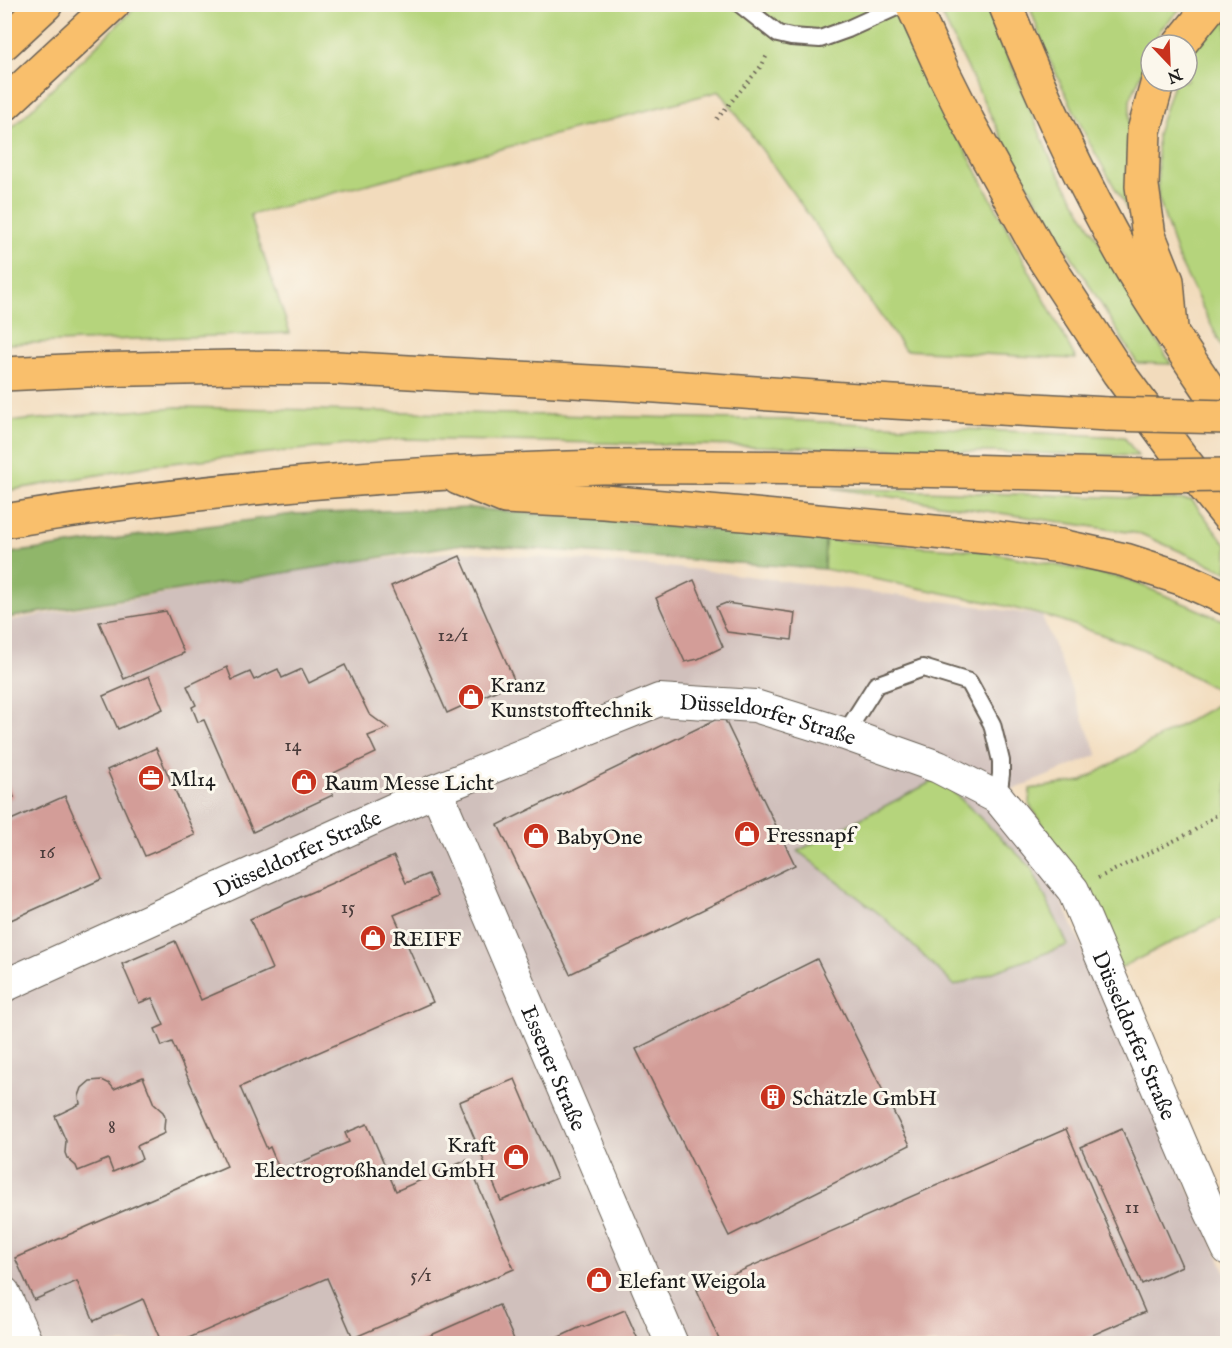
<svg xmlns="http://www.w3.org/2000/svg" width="1232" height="1348" font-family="'IM FELL English',serif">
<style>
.industrial{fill:#d0c0bc}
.green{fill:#b5d47b;stroke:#68784c;stroke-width:1.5}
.forest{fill:#90b66b;stroke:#566944;stroke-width:1.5}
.building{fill:#d39d98}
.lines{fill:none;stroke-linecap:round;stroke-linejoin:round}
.lane-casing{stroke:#675f54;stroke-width:20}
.street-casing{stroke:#675f54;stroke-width:34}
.highway-casing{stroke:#675f54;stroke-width:36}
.path{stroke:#675f54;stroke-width:4;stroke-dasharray:1.5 4.5;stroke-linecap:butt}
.lane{stroke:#fff;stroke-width:16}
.street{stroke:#fff;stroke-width:32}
.highway{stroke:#f9bf6c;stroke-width:33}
.highway-bridge-casing{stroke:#675f54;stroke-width:36;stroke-linecap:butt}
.highway-bridge{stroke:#f9bf6c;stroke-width:33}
.labels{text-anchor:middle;stroke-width:6;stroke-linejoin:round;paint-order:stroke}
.number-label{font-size:20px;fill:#4a3c3b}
.poi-label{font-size:22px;fill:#1c1c1c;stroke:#fbf7ec;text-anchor:start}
.street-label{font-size:22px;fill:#1c1c1c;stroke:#fbf7ec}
</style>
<rect width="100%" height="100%" fill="#fbf7ec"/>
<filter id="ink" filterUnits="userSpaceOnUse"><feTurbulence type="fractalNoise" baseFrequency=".0167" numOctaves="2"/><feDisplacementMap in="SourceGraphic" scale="12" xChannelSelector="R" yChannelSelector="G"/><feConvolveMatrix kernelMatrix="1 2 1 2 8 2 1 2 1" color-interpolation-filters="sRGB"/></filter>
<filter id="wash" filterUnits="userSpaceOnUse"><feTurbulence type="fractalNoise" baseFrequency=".008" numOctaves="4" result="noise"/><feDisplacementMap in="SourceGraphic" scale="24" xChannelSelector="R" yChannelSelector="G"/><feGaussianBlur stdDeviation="1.35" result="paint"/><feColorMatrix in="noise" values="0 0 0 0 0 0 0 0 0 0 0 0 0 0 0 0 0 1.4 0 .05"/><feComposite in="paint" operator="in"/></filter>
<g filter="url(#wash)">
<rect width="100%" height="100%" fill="#f2dbbc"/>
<path class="industrial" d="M461 551 701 570 956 603 1042 616 1098 755 1013 790 1227 1275V1343L5 1344V621L354 562Z"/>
<g class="green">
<path d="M896 4 930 83 1076 359 905 350 720 91 250 215 290 333 5 344V135L138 5Z"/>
<path d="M937 5H987L1051 160 1171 364 1137 363 1012 159Z"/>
<path d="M1029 5H1184L1160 30 1154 45H1151V51L1130 100 1128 211 1089 142 1049 59Z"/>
<path d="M1227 10V357L1178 258 1158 197 1157 134 1174 81H1187V58L1214 20Z"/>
<path d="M177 407 784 420 1124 437 1138 456 795 447 403 439 161 464 5 491V422Z"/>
<path d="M832 488 1192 500 1227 546V572L1141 534Z"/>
<path d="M825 540 983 551 1127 579 1227 622V695L1142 649 1057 619 997 604 824 569Z"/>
<path d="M1227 699V915L1120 968 1074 872 1029 804 1030 789 1082 781Z"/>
<path d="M939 778 1031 867 1068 945 955 986 882 916 798 851Z"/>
</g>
<path class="forest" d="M472 508 825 540 824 569 463 544 5 618 4 554 294 514Z"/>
<g id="blocks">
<g class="building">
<path d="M460 556 515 682 447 713 391 586Z"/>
<path d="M694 580 723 647 698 659 685 662 656 598Z"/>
<path d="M726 603 795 613 792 640 727 632 716 607Z"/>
<path d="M166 611 184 653 124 679 99 622Z"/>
<path d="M345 665 369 714 388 728 368 736 376 753 325 777 333 795 253 832 204 720 198 722 192 707 196 705 187 686 227 667 232 680 250 672 254 680 278 669 282 678 302 669 309 683Z"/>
<path d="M149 676 163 709 118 729 103 696Z"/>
<path d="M723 716 795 865 570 974 498 825Z"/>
<path d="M156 748 195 835 145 856 107 770Z"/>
<path d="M4 775 14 797 4 801Z"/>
<path d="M65 796 102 879 4 923V823Z"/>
<path d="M394 856 406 883 428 874 438 896 394 915 433 1002 240 1087 267 1149 270 1147 280 1171 349 1142 345 1133 367 1124 396 1191 467 1160 514 1269 353 1338 327 1278 175 1344H162L143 1299 94 1321 77 1281 34 1300 15 1258 227 1166 172 1042 162 1046 155 1029 164 1025 152 998 139 1003 122 964 175 941 201 1000 272 969 250 919Z"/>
<path d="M817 959 910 1145 729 1236 636 1049Z"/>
<path d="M143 1077 154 1104 163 1112 165 1117 164 1129 165 1133 137 1146 142 1159 113 1172 108 1159 78 1171 76 1166 67 1158 65 1153 66 1141 55 1116 80 1104 79 1096 82 1088 90 1081 102 1080 110 1084 114 1089Z"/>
<path d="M515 1079 557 1178 501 1201 459 1102Z"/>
<path d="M1066 1129 1145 1312 1072 1344H721L697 1290Z"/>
<path d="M1122 1129 1182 1266 1142 1284 1081 1147Z"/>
<path d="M499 1305 516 1344H411Z"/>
<path d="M625 1310 640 1344H544L583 1326 584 1327Z"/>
</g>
</g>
</g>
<g filter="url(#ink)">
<use href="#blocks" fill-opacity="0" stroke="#675f54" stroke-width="1.5"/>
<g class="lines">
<g class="lane-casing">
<g id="lane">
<path d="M740 4 778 34 791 37 820 39 848 29 903 4"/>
<path d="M845 734 876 685 923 668 969 682 992 724 1001 761V774L998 798"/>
</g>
</g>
<g class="street-casing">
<g id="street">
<path id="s1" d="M436 790 672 1344"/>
<path id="s2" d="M4 986 436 790 659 700 755 706 845 734 938 767 998 798 1073 890 1206 1202 1228 1249"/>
<path d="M4 1293 27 1344"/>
</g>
</g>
<g class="highway-casing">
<g id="highway">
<path d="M912 4 943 72 968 122 1041 254 1118 372 1180 456 1228 516"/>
<path d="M1005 4C1040 92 1079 178 1126 260 1157 314 1193 365 1228 417"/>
<path d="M4 43 46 4"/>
<path d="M1179 45 1212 4"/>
<path d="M1158 81 1144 131 1142 186 1149 236 1167 281 1171 328"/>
<path d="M4 105 113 4"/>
<path d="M4 374 87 370 233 367 337 368 627 384 858 400 1108 414"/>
<path d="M458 478 505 497 604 502 744 514 987 537 1061 546 1125 560 1181 578 1228 599"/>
<path d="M4 521C202 488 403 472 603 467 672 466 742 467 811 468 925 470 1038 473 1152 476"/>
</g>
</g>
<g class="path">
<path d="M717 119 762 65 768 53"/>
<path d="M1098 878 1192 832 1228 807"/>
</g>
<use href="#lane" class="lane"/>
<use href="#street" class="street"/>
<use href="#highway" class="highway"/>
<g class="highway-bridge-casing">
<g id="highway-bridge">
<path d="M1108 414 1228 417"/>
<path d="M1152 476 1228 475"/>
</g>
</g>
<use href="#highway-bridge" class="highway-bridge"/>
</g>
</g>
<defs>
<g id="shop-disc" transform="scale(1.35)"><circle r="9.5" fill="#c8321e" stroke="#fbf7ec"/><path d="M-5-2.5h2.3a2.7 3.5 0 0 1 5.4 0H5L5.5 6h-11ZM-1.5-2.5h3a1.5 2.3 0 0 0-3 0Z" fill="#fff"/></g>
<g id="office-disc" transform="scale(1.35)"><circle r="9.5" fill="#c8321e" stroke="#fbf7ec"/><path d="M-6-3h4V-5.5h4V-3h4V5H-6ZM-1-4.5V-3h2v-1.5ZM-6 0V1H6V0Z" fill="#fff"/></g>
<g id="building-disc" transform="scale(1.35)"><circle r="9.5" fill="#c8321e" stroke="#fbf7ec"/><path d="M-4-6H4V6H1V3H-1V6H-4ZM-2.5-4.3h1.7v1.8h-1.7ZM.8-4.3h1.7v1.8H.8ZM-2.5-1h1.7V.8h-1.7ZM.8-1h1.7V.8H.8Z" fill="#fff"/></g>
</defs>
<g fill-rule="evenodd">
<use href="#shop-disc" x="471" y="697"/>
<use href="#office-disc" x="151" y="778"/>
<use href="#shop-disc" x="304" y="782"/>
<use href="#shop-disc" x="747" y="834"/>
<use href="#shop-disc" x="536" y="836"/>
<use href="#shop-disc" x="373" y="938"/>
<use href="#building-disc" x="773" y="1097"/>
<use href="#shop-disc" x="516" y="1157"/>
<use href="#shop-disc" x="599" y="1280"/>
</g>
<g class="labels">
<g class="number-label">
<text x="453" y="641">12/1</text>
<text x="293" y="751">14</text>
<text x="47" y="858">16</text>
<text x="348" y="913">15</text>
<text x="112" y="1133">8</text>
<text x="1132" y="1213">11</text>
<text x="421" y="1281">5/1</text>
</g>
<g class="poi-label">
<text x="490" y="692">Kranz<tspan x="490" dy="25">Kunststofftechnik</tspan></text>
<text x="170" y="786">Ml14</text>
<text x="324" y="790">Raum Messe Licht</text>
<text x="766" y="842">Fressnapf</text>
<text x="556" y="844">BabyOne</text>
<text x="392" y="946">REIFF</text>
<text x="792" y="1105">Schätzle GmbH</text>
<text x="496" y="1152" text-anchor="end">Kraft<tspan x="496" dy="25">Electrogroßhandel GmbH</tspan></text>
<text x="618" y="1288">Elefant Weigola</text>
</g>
<g class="street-label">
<text dy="8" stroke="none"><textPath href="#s2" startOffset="826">Düsseldorfer Straße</textPath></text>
<text dy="8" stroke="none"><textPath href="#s2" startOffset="322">Düsseldorfer Straße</textPath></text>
<text dy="8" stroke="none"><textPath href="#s2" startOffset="1348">Düsseldorfer Straße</textPath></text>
<text dy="8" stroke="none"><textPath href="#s1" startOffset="302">Essener Straße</textPath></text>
</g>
</g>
<rect width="1232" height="1348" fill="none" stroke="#fbf7ec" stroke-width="24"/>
<g transform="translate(1169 63) rotate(157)"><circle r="28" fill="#fbf7ec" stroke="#a29f99" stroke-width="1.5"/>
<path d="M0-4.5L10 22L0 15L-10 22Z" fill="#c8321e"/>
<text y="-9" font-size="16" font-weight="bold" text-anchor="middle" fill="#1c1c1c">N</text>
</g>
</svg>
